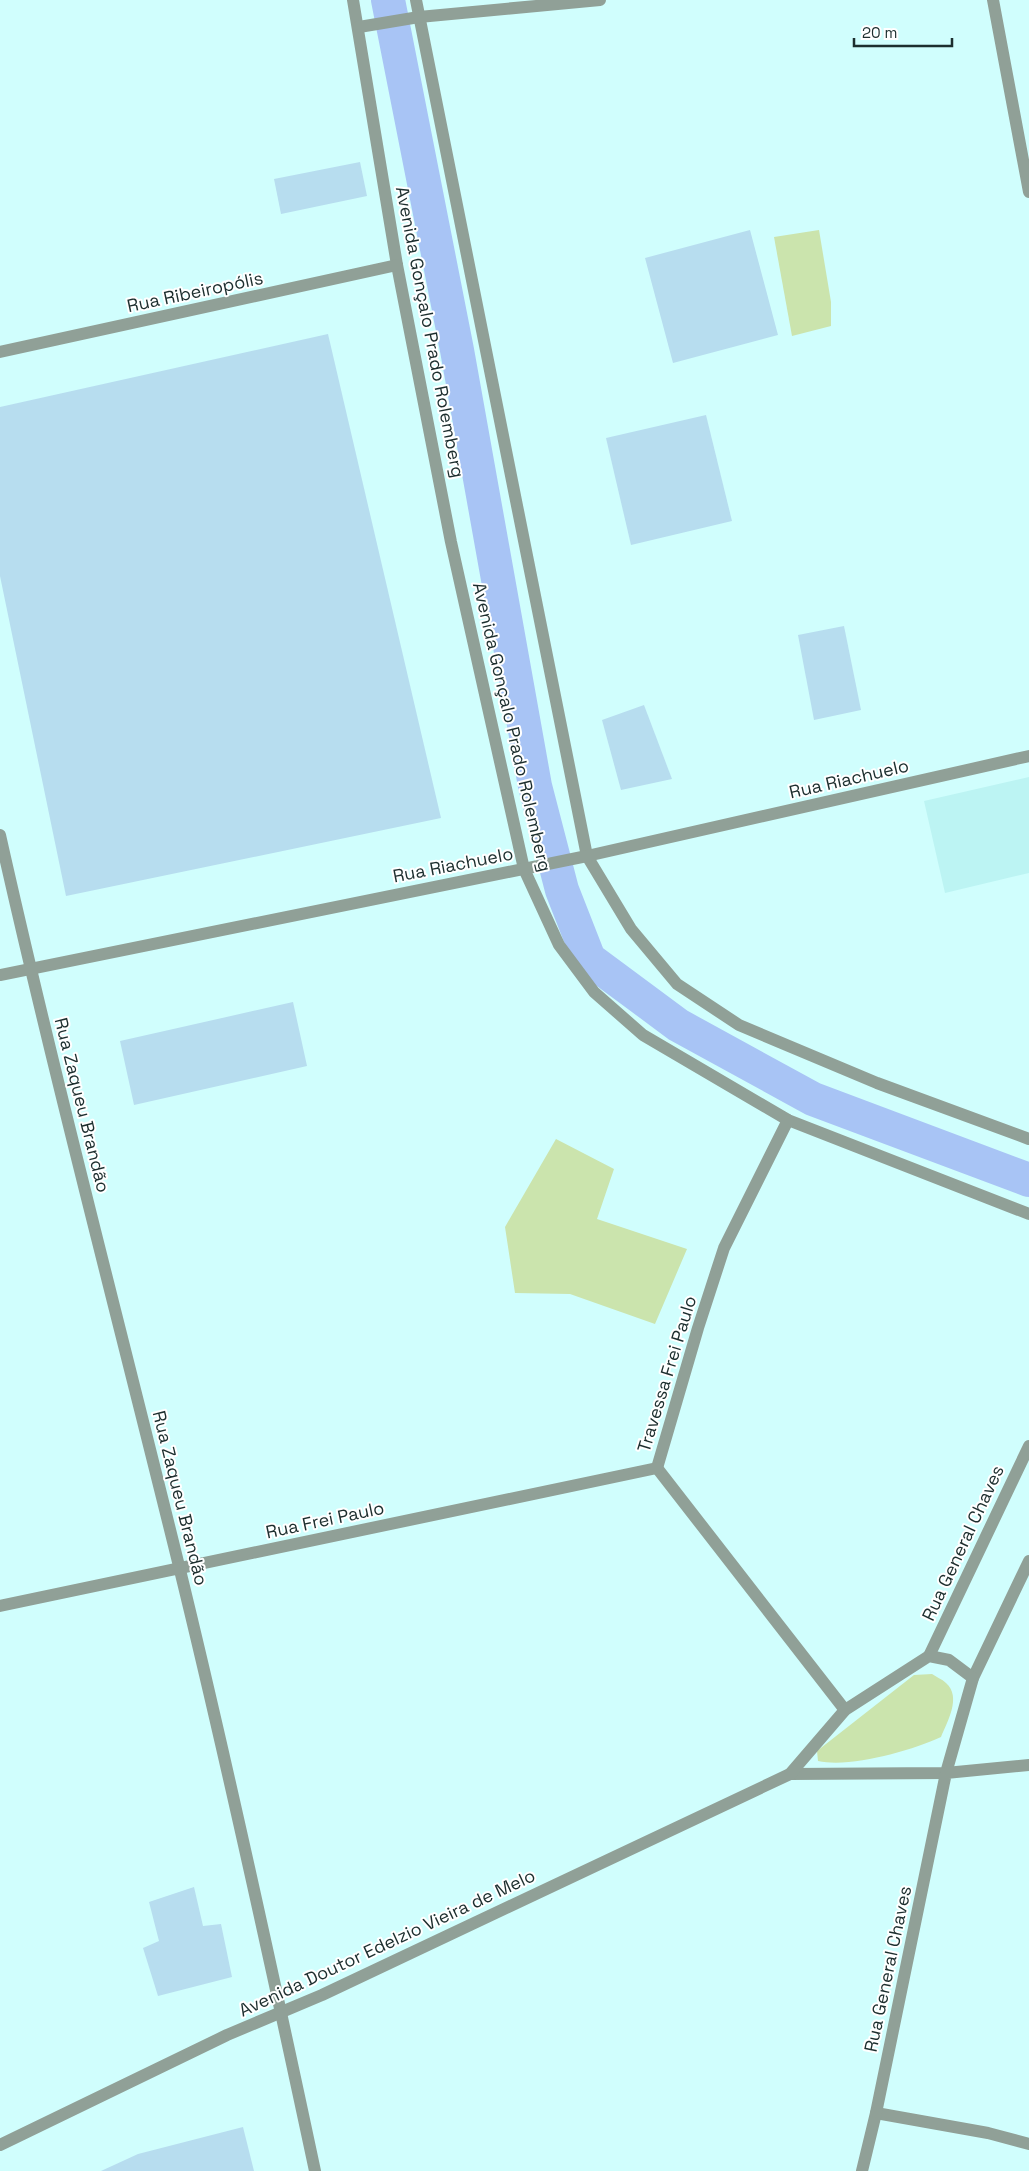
<svg xmlns="http://www.w3.org/2000/svg" width="1029" height="2171" font-family="'Space Grotesk',sans-serif">
<style>
.built{fill:#bcf4f3}
.green{fill:#cbe4ad}
.lines{fill:none;stroke-linecap:round;stroke-linejoin:round}
.canal{stroke:#a8c4f5;stroke-width:34}
.building{fill:#b7ddef}
.minor{stroke:#90a097;stroke-width:12}
.labels{text-anchor:middle;stroke-width:4;stroke-linejoin:round;paint-order:stroke}
.street-label{font-size:18px;fill:#1c2e2e;stroke:#fff}
</style>
<rect width="100%" height="100%" fill="#d0fefd"/>
<path class="built" d="M1029 777V873L945 893 924 801Z"/>
<g class="green">
<path d="M819 230 831 302V326L792 336 774 237Z"/>
<path d="M556 1139 614 1169 597 1219 687 1249 655 1324 570 1294 515 1293 505 1227Z"/>
<path d="M932 1674C936 1677 942 1679 946 1683 962 1697 947 1722 941 1737 910 1751 851 1768 818 1761L817 1751 914 1675Z"/>
</g>
<g class="lines">
<path class="canal" d="M388 0 457 350 535 786 562 890 589 959 678 1025 813 1099 1029 1180"/>
</g>
<g class="building">
<path d="M360 162 367 196 281 214 274 179Z"/>
<path d="M750 230 778 335 673 363 645 258Z"/>
<path d="M328 334 441 818 66 896 0 576V407Z"/>
<path d="M706 415 732 521 631 545 606 438Z"/>
<path d="M844 626 861 710 814 720 798 635Z"/>
<path d="M644 705 672 779 621 790 602 720Z"/>
<path d="M293 1002 307 1066 134 1105 120 1041Z"/>
<path d="M194 1887 203 1926 221 1924 232 1977 158 1996 143 1948 159 1941 149 1902Z"/>
<path d="M243 2127 254 2171H101L138 2154Z"/>
</g>
<g class="lines">
<g class="minor">
<path d="M353 0 397 265 451 542 524 869 559 945 594 992 643 1035 788 1120 1029 1214"/>
<path d="M416 0 587 856 631 929 677 984 739 1025 877 1083 1029 1139"/>
<path d="M993 0 1029 192"/>
<path d="M359 27 419 17 600 0"/>
<path d="M0 352 397 265"/>
<path d="M0 835C55 1080 119 1322 179 1566 228 1766 272 1969 315 2171"/>
<path d="M0 975 587 856 1029 756"/>
<path d="M657 1468 698 1328 724 1248 788 1120"/>
<path d="M657 1468 845 1710"/>
<path d="M0 1606 657 1468"/>
<path d="M929 1656 1029 1446"/>
<path d="M790 1774 946 1773 973 1678 1029 1561"/>
<path d="M876 2113 988 2133 1029 2144"/>
<path d="M0 2145 227 2035 322 1995 790 1774 845 1710 929 1656 949 1660 973 1678"/>
<path d="M862 2171 876 2113 946 1773 1029 1765"/>
</g>
</g>
<g class="labels">
<g class="street-label">
<text transform="translate(195 292) rotate(-12)" y="6">Rua Ribeiropólis</text>
<text transform="translate(430 332) rotate(79)" y="6">Avenida Gonçalo Prado Rolemberg</text>
<text transform="translate(512 727) rotate(77)" y="6">Avenida Gonçalo Prado Rolemberg</text>
<text transform="translate(849 779) rotate(-13)" y="6">Rua Riachuelo</text>
<text transform="translate(453 865) rotate(-11)" y="6">Rua Riachuelo</text>
<text transform="translate(82 1105) rotate(76)" y="6">Rua Zaqueu Brandão</text>
<text transform="translate(667 1374) rotate(-73)" y="6">Travessa Frei Paulo</text>
<text transform="translate(180 1498) rotate(76)" y="6">Rua Zaqueu Brandão</text>
<text transform="translate(325 1520) rotate(-12)" y="6">Rua Frei Paulo</text>
<text transform="translate(963 1543) rotate(-65)" y="6">Rua General Chaves</text>
<text transform="translate(387 1943) rotate(-25)" y="6">Avenida Doutor Edelzio Vieira de Melo</text>
<text transform="translate(888 1969) rotate(-78)" y="6">Rua General Chaves</text>
</g>
</g>
<path d="M854 38v8h98v-8" fill="none" stroke="#1c2e2e" stroke-width="2.5"/>
<text x="862" y="38" font-size="15" fill="#1c2e2e" stroke="#ffffff" stroke-width="4" paint-order="stroke">20 m</text>
</svg>
